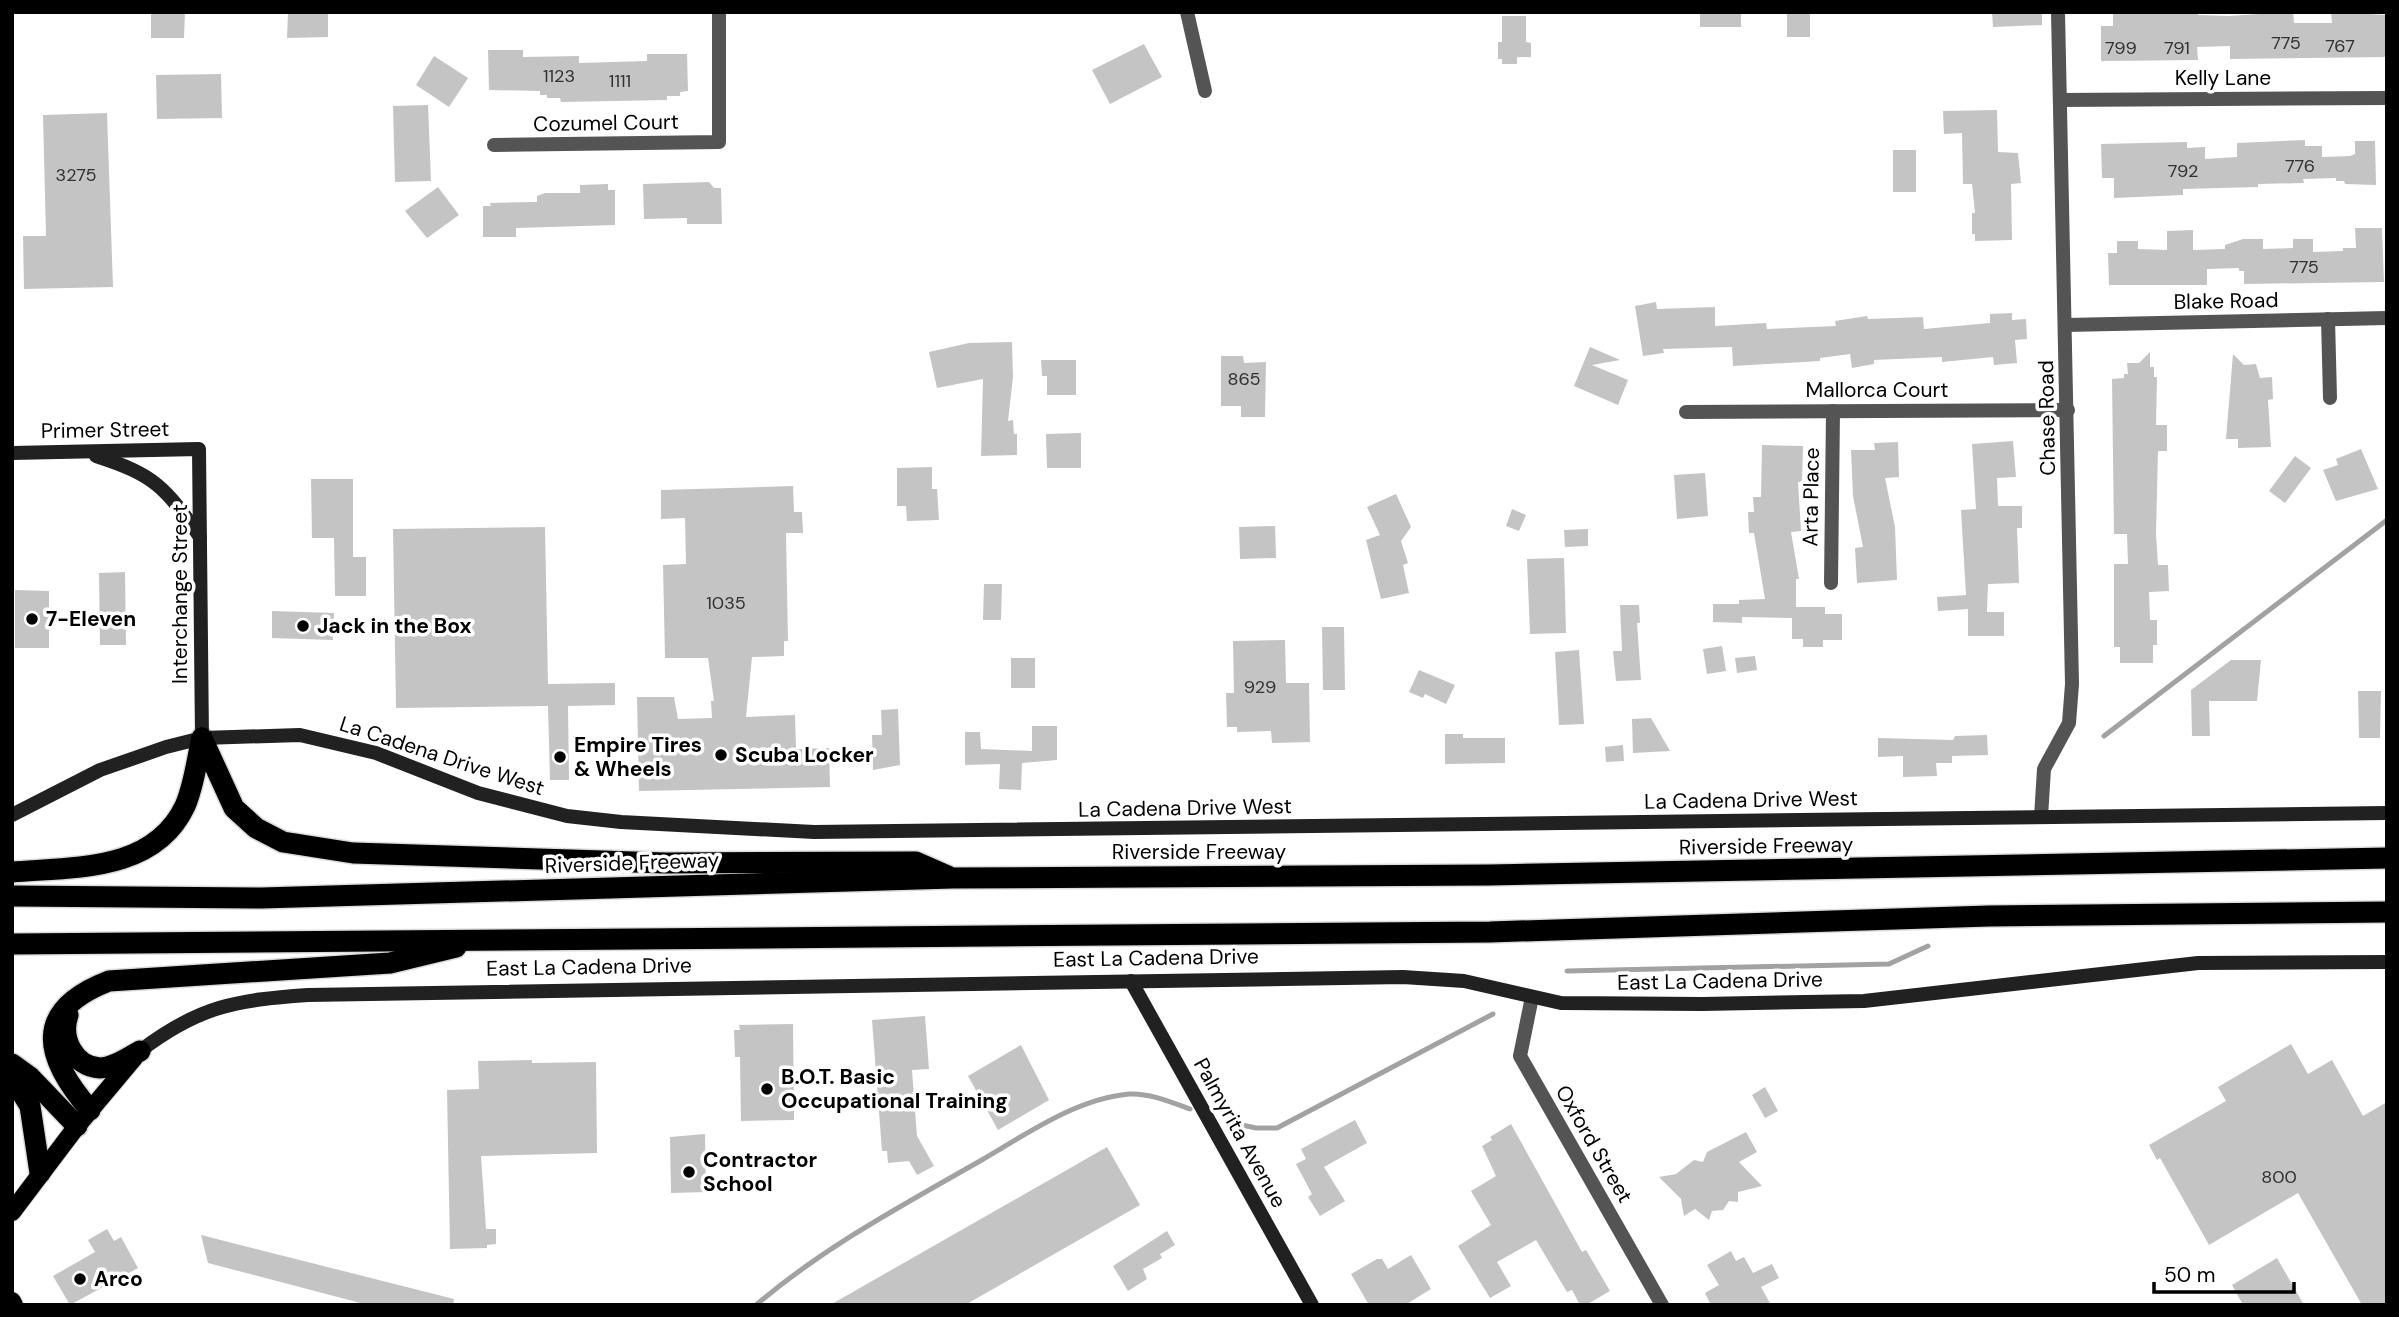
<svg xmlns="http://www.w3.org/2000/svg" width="2399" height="1317" font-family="'DM Sans',sans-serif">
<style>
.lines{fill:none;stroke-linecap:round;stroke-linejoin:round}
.stream{stroke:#a2a2a2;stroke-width:5}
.building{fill:#c4c4c4}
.primary-casing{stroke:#dbdbdb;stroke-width:20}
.highway-casing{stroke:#dbdbdb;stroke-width:24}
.street{stroke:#545454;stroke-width:14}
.secondary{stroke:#212121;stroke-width:14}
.primary{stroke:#000;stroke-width:18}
.highway{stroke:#000;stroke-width:21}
.poi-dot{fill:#000;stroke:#fff;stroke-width:2.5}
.labels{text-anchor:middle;stroke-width:7;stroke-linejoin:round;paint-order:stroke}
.number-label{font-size:18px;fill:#313131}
.street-label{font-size:21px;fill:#000;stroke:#fff}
.poi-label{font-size:21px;font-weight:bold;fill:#000;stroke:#fff;text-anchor:start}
</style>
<rect width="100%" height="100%" fill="#fff"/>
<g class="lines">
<g class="stream">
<path d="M2104 736 2387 520"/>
<path d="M1567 971 1889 964 1928 946"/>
<path d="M1228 1122 1256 1128H1277L1493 1014"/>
<path d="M756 1305C824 1247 903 1205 980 1161 1025 1135 1075 1099 1129 1094 1150 1093 1171 1102 1190 1109"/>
</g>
</g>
<g class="building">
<path d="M151 12H185L184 38H151Z"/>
<path d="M288 12H328V37L287 38Z"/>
<rect x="1700" y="12" width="41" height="15"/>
<rect x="1787" y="12" width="23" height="25"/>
<path d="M1992 12H2042V25L1993 27Z"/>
<path d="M2113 12H2198V15L2228 16 2293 12 2294 23H2332L2331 12 2387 15V57L2230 59V46L2197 47 2198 60 2101 61V26H2113Z"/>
<path d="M1502 16H1526V42L1531 43V57H1517V64H1502V59H1498V42H1502Z"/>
<path d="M1144 44 1162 77 1110 104 1092 70Z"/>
<path d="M488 50H523V57L579 56V63L647 61V54H687L688 91 680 92V96H667V100L561 102 560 98H547V95H540V91L489 90Z"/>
<path d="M434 56 468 78 449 107 416 85Z"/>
<path d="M221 74 222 118 157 119 156 75Z"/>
<path d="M428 105 431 181 395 182 393 106Z"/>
<path d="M1997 110 1998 152 2018 153 2021 183 2011 184 2012 240 1975 241V234H1972V213H1975L1972 184H1963L1962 133 1944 134 1943 111Z"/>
<path d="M107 113 113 287 24 289 23 236H46L43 115Z"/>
<path d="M2305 140V146H2322V157L2350 156 2355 154V141H2375L2376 185 2345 184 2344 181H2336V178L2303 179 2304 183 2258 184V187L2183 189V195L2114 198V178H2102L2101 144 2187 142V148L2205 147V159L2237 157V143Z"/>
<rect x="1893" y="150" width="23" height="42"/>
<path d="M709 182 714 188H721L722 224H687V218L644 219 643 184Z"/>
<path d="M608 184V190H615V225L516 228V237H483V206H491L490 203 537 202V196L545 193H580V185Z"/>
<path d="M438 187 459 215 427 238 405 211Z"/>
<path d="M2355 228H2382L2384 282 2244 284V271H2239V268L2207 269V285H2109L2108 253H2117V241H2138V249L2167 250V231L2193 230V250L2225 249V245L2243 239H2263V249L2293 248V239H2313V252L2343 251V248H2356Z"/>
<path d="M1656 302 1657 309 1715 307V326L1766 323 1767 329 1836 326 1835 321 1867 316 1868 319 1923 317 1924 329 1990 323V314L2012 313V320L2026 319 2027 339 2015 340 2017 363 1994 365 1993 357 1942 362V357L1874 360V364L1852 368 1850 354 1820 358V361L1733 366 1732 347 1663 349 1664 353 1643 356 1635 306Z"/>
<path d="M1012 342 1013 377 1008 421 1013 420 1014 434H1017V455L981 456 983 379 937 388 929 352 969 343Z"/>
<path d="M1590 347 1620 360 1592 365 1628 380 1618 405 1574 386Z"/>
<path d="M2150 352V367H2154V377H2157L2156 425H2167V451H2158L2156 534 2158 565H2168L2169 591 2149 592 2150 620H2157V645H2153V663H2120V647H2114V564H2128L2127 534H2114L2112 379 2124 378V374H2128L2127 363H2139Z"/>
<path d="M2233 354 2244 365 2256 364 2260 378 2272 377 2273 399 2268 400 2271 447 2238 448V439H2226Z"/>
<path d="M1221 356H1243L1244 363 1266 362 1265 417H1241V406H1221Z"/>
<path d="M1041 360H1076V395H1047V376H1042Z"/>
<path d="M1081 433V468H1047L1046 434Z"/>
<path d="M2013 441 2016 477 1997 478 1998 506H2022V528H2017L2019 583 1988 584 1987 612H2004V636H1968V609L1938 611 1937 597 1966 595 1961 510 1976 509 1972 444Z"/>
<path d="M1898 442 1899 477 1885 478 1895 527 1897 580 1857 583 1855 548 1863 547 1853 496 1851 450H1875L1874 443Z"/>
<path d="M1762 445 1803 446 1802 482H1798L1801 531 1791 532 1799 579H1796V607H1825V614H1842V640H1823V647H1803V639H1792V618L1742 617V623L1713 622V604H1739V600L1765 599 1754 533H1749L1748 512H1754L1753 497H1761Z"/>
<path d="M2361 449 2378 489 2336 501 2323 470 2338 465 2336 459Z"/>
<path d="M2295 456 2311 468 2285 503 2269 491Z"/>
<path d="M932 467V489H937L939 520 907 521 906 506H897V468Z"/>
<path d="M1705 473 1708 516 1677 519 1674 475Z"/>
<path d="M311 479H353V557H366V596H335L334 538H312Z"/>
<path d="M793 486 794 512H802L803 533H786L788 641H784V656L752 657 746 717 795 715 796 749 829 748 830 787 639 791 637 697H674L678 719 712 718 711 701H714L708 658H665L663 565 686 564 685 518 661 519V490Z"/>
<path d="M1396 494 1411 527 1401 541 1408 563 1403 565 1409 593 1381 599 1366 540 1380 535 1367 507Z"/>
<path d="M1512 509 1526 515 1519 531 1506 526Z"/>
<path d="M1275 526 1276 558 1240 559 1239 527Z"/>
<path d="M545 527 548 684 615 683V705L568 706 569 780H550L548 706 396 708 393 529Z"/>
<path d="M1588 529V546L1565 547 1564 530Z"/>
<path d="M1564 558 1566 633 1530 634 1527 559Z"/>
<path d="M125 572 126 645H100L99 573Z"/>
<path d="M984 584H1002L1001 620H983Z"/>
<path d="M15 590 49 591V648H15Z"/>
<path d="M1620 605H1639L1640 623H1637L1641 680 1616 681 1613 651H1622Z"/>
<path d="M272 611 334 613 333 640 272 638Z"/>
<path d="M1322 627H1344L1345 690H1323Z"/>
<path d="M1285 640 1286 683H1309L1310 742 1272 743 1271 731 1237 732V727H1227L1226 693H1234L1233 641Z"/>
<path d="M1722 646 1726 671 1707 674 1703 649Z"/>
<path d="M1579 650 1584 724 1559 725 1555 652Z"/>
<path d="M1755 656 1757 670 1737 673 1735 658Z"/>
<rect x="1011" y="658" width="24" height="30"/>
<path d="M2231 660H2261L2257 701H2209L2210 736H2192L2191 690Z"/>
<path d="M1419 670 1455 685 1446 704 1425 694 1423 698 1409 692Z"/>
<path d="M2358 691H2381L2380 738H2359Z"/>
<path d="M898 709 900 765 873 770 872 735H882L881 710Z"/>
<path d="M1651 718 1670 751 1633 753 1632 719Z"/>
<path d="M1032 726H1057V760L1022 763 1021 790 999 789 1000 764 965 765V732H980L981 749 1032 751Z"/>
<path d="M1445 734H1463V738H1505V763L1445 764Z"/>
<path d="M1987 735 1988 755 1952 756V763H1936L1937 776 1903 777V756L1878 757V738L1953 740 1955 736Z"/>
<path d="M1623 745 1624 761 1606 762 1605 747Z"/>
<path d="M925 1016 929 1069 912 1070 917 1136 934 1166 917 1175 909 1161 888 1163 887 1151H882L872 1020Z"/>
<path d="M793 1024 794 1120 741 1121 740 1057H735L734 1030H740L739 1025Z"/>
<path d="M2291 1044 2308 1074 2332 1060 2363 1116 2387 1102V1305H2362L2298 1193 2209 1245 2160 1158 2157 1160 2149 1145 2226 1101 2218 1087Z"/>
<path d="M1021 1045 1049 1100 998 1130 968 1076Z"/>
<path d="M532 1060V1063L596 1062 597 1153 481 1156 486 1229H496V1244L487 1245V1248L450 1249 447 1090 479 1089 478 1061Z"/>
<path d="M1765 1087 1778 1111 1765 1118 1752 1095Z"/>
<path d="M1355 1120 1367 1143 1324 1167 1345 1201 1320 1216 1308 1197 1312 1194 1296 1164 1306 1159 1301 1149Z"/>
<path d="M1511 1124 1582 1252 1586 1250 1610 1291 1586 1305H1580L1572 1290 1567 1292 1536 1240 1497 1262 1511 1286 1490 1298 1458 1246 1491 1225 1471 1191 1496 1176 1482 1146 1492 1140 1490 1137Z"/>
<path d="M1746 1132 1757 1152 1739 1162 1762 1186 1738 1192V1202L1729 1201 1723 1210 1712 1211 1709 1220 1695 1209 1684 1216 1681 1199 1659 1177 1676 1174 1694 1160 1703 1162 1707 1152Z"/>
<path d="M705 1134 706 1192 671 1193 670 1137Z"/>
<path d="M1107 1147 1140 1205 965 1305H830Z"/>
<path d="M107 1229 114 1241 121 1237 138 1268 70 1305 53 1276 95 1252 88 1240Z"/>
<path d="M1167 1231 1175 1245 1160 1254 1162 1258 1143 1269 1147 1279 1128 1291 1113 1266Z"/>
<path d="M201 1235 454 1299 453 1305H368L208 1263Z"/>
<path d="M1731 1251 1736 1261 1744 1257 1753 1273 1772 1264 1779 1278 1761 1287 1771 1305H1711L1705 1293 1719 1285 1707 1265Z"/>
<path d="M1411 1255 1431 1289 1405 1305H1369L1351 1274 1377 1259H1382L1388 1269Z"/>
<path d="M2277 1258 2304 1305H2243L2232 1285Z"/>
</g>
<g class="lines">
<g class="primary-casing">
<g id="primary">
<path d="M12 1212 77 1126 134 1058"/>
<path d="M12 1301 14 1305"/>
</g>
</g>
<g class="highway-casing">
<g id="highway">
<path d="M202 738 234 808 256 828 283 842 353 853 665 863 916 862 948 876"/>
<path d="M12 872C74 867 154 872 185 806 194 786 197 759 202 738"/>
<path d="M12 896 262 898 953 878 1489 875 2387 858"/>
<path d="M12 944 1490 932 1989 916 2387 912"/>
<path d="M68 1015C60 1038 74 1067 100 1068 114 1068 129 1057 140 1051"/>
<path d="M12 1064 30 1077 77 1126"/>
<path d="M12 1077 30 1106 40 1173"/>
<path d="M90 1110C45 1058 31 1011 109 981L390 963 456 947"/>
</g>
</g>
<g class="street">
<path d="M1187 12 1205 91"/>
<path d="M2060 100 2387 98"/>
<path d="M494 145 719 142V12"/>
<path d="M2328 319 2330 398"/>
<path d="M2066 325 2387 318"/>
<path d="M1686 412 2068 410"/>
<path d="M1831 583 1833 411"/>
<path d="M2041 817 2044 769 2069 723 2072 684 2058 12"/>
<path d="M1532 997 1520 1056 1662 1305"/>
</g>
<g class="secondary">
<path d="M12 453 199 449 202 738"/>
<path d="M96 456C155 475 165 487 200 537"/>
<path d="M12 815 100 770 166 747 202 738 300 735 376 753 478 793 567 816 621 822 814 832 2387 813"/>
<path d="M1131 981 1312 1305"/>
<path d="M140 1051C199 1006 236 1000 308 995L1403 977 1464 981 1561 1003 1702 1004 1864 1001 2198 963 2387 962"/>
</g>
<use href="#primary" class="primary"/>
<use href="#highway" class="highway"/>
</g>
<g class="poi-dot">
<circle cx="32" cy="619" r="7"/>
<circle cx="303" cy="626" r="7"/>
<circle cx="721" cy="755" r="7"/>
<circle cx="560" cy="757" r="7"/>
<circle cx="767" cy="1089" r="7"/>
<circle cx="689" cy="1172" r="7"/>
<circle cx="80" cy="1279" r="7"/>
</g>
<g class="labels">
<g class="number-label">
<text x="2286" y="49">775</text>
<text x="2340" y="52">767</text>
<text x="2121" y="54">799</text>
<text x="2177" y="54">791</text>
<text x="559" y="82">1123</text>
<text x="620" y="87">1111</text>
<text x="2300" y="172">776</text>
<text x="2183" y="177">792</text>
<text x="76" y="181">3275</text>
<text x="2304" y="273">775</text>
<text x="1244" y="385">865</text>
<text x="726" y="609">1035</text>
<text x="1260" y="693">929</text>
<text x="2279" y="1183">800</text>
</g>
<g class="street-label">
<text x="2223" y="85">Kelly Lane</text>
<text transform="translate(606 123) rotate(-1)" y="7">Cozumel Court</text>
<text transform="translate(2226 301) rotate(-1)" y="7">Blake Road</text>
<text x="1877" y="397">Mallorca Court</text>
<text transform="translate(2047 418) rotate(-91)" y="7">Chase Road</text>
<text transform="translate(105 430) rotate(-1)" y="7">Primer Street</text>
<text transform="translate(1811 497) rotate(-89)" y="7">Arta Place</text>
<text transform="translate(180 594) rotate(-90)" y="7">Interchange Street</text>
<text transform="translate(442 756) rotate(18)" y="7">La Cadena Drive West</text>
<text transform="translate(1751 800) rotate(-1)" y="7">La Cadena Drive West</text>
<text transform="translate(1185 808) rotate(-1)" y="7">La Cadena Drive West</text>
<text transform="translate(1766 846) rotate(-1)" y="7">Riverside Freeway</text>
<text x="1199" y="859">Riverside Freeway</text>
<text transform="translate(632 863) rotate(-2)" y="7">Riverside Freeway</text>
<text transform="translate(1156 958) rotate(-1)" y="7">East La Cadena Drive</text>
<text transform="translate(589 967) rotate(-1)" y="7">East La Cadena Drive</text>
<text transform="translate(1720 981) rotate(-1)" y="7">East La Cadena Drive</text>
<text transform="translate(1240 1133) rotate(61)" y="7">Palmyrita Avenue</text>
<text transform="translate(1594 1144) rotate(60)" y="7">Oxford Street</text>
</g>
<g class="poi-label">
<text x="46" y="626">7-Eleven</text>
<text x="317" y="633">Jack in the Box</text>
<text x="574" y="752">Empire Tires<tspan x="574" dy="24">&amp; Wheels</tspan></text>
<text x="735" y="762">Scuba Locker</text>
<text x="781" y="1084">B.O.T. Basic<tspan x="781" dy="24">Occupational Training</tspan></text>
<text x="703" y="1167">Contractor<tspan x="703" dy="24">School</tspan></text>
<text x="94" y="1286">Arco</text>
</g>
</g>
<rect width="2399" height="1317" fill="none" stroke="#000000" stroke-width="28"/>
<path d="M2154 1282v10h140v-10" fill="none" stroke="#000000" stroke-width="3.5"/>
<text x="2164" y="1282" font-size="21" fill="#000000" stroke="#ffffff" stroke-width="5" paint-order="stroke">50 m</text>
</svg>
